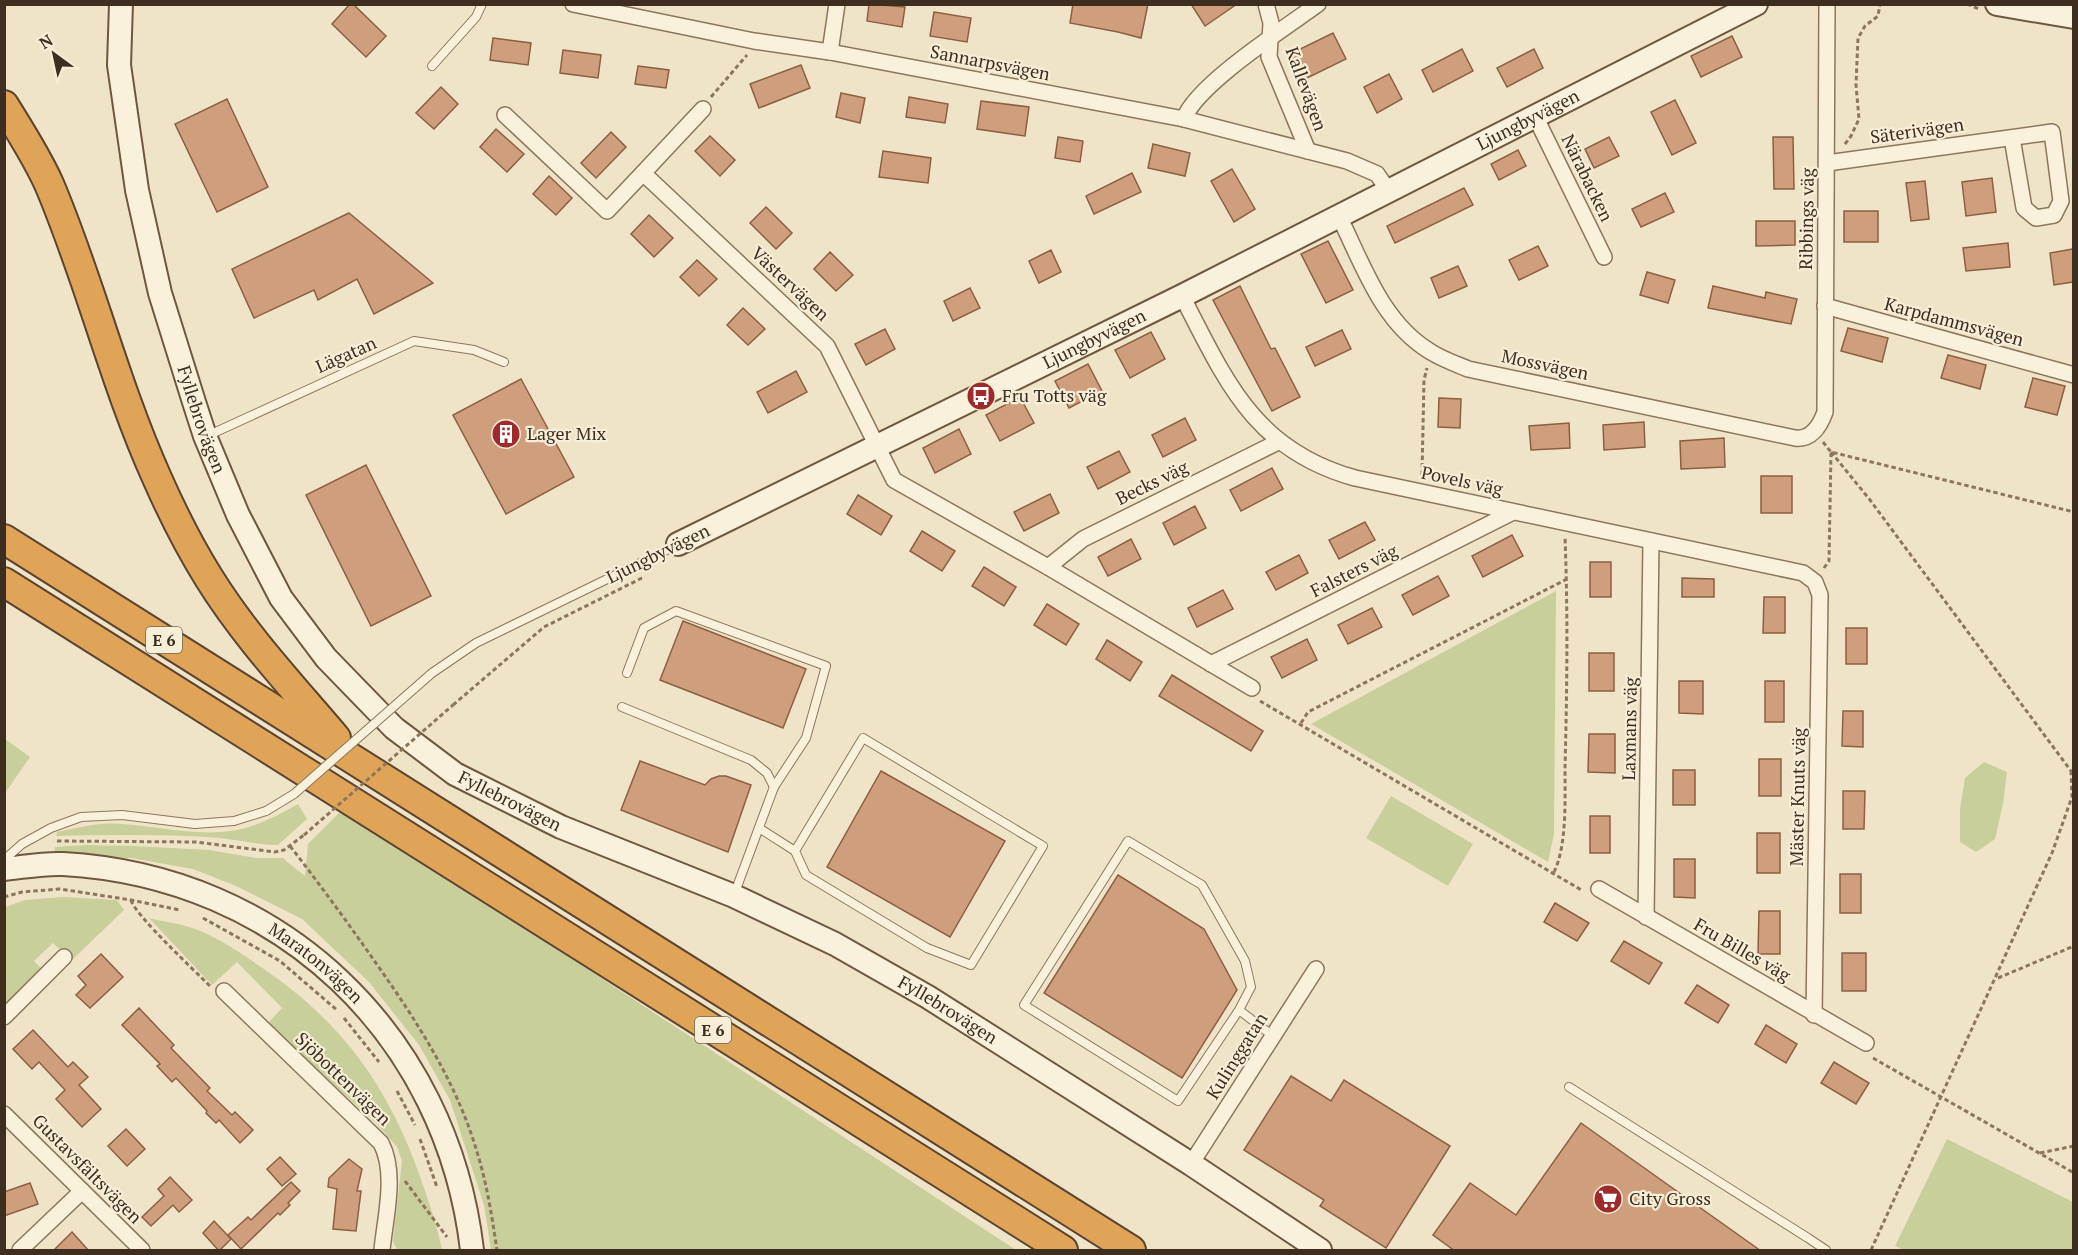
<svg xmlns="http://www.w3.org/2000/svg" width="2078" height="1255" font-family="'PT Serif',serif">
<style>
.green{fill:#c9cf9b}
.building{fill:#cf9f7d;stroke:#8d5f41;stroke-width:1.5}
.lines{fill:none;stroke-linecap:round;stroke-linejoin:round}
.lane-casing{stroke:#8d765c;stroke-width:10}
.street-casing{stroke:#8d765c;stroke-width:18}
.secondary-casing{stroke:#6f573f;stroke-width:26}
.highway-casing{stroke:#5b4430;stroke-width:32}
.path{stroke:#8d765c;stroke-width:3;stroke-dasharray:4.5 3;stroke-linecap:butt}
.lane{stroke:#faf1dc;stroke-width:8}
.street{stroke:#faf1dc;stroke-width:15}
.secondary{stroke:#faf1dc;stroke-width:22}
.highway{stroke:#e0a458;stroke-width:28}
.lane-bridge-casing{stroke:#8d765c;stroke-width:10;stroke-linecap:butt}
.path-bridge{stroke:#8d765c;stroke-width:3;stroke-dasharray:4.5 3;stroke-linecap:butt}
.lane-bridge{stroke:#faf1dc;stroke-width:8}
.labels{text-anchor:middle;stroke-width:4.5;stroke-linejoin:round;paint-order:stroke}
.shield{fill:#f7eed8;stroke:#756857;stroke-width:1.5}
.shield-label{font-size:16px;font-weight:bold;fill:#3d2e20}
.street-label{font-size:18px;fill:#3d2e20;stroke:#f7eed8}
.poi-label{font-size:18px;fill:#3d2e20;stroke:#f7eed8;text-anchor:start}
</style>
<rect width="100%" height="100%" fill="#f0e4c8"/>
<g class="green">
<path d="M1556 591 1554 834 1548 862 1311 724Z"/>
<path d="M5 739 30 757 5 793Z"/>
<path d="M1984 762 2007 772 2003 804 1995 839 1976 852 1960 842V809L1965 778Z"/>
<path d="M1391 796 1473 844 1448 886 1366 838Z"/>
<path d="M298 804 307 819 278 845C258 845 239 840 219 838 165 834 111 835 56 836L57 832C78 828 99 822 121 824 157 826 193 836 230 831 255 828 276 816 298 804Z"/>
<path d="M343 809 1016 1250H491L484 1205 450 1100 419 1045 369 982 302 919 236 886 193 869 131 858H69L54 854 55 847 86 845 133 846 209 850 256 858H284L286 861 305 876 308 844Z"/>
<path d="M63 897 117 900 124 910 71 961 53 943 34 961 41 968 5 1005V907L25 900Z"/>
<path d="M149 918C165 922 183 924 198 930 220 939 241 953 261 967 344 1023 391 1090 423 1185 430 1206 438 1229 442 1250H397L393 1241 402 1161 397 1147 376 1123 267 1024 282 1008 237 962 212 985Z"/>
<path d="M1947 1139 2073 1202V1250H1904L1895 1246Z"/>
</g>
<g class="building">
<path d="M350 4H353L386 36 366 57 332 24Z"/>
<path d="M869 4 905 7 902 27 867 21Z"/>
<path d="M1073 4H1148L1141 38 1118 32 1070 23Z"/>
<path d="M1191 4H1237L1205 26Z"/>
<path d="M934 12 971 18 967 42 930 36Z"/>
<path d="M1333 33 1346 59 1303 80 1290 54Z"/>
<path d="M1732 36 1742 57 1701 77 1691 56Z"/>
<path d="M493 38 531 43 528 65 490 60Z"/>
<path d="M1462 49 1473 71 1433 92 1422 70Z"/>
<path d="M1534 49 1543 68 1507 87 1497 68Z"/>
<path d="M563 50 601 55 598 78 560 73Z"/>
<path d="M801 65 810 88 759 108 750 84Z"/>
<path d="M638 66 669 70 666 88 635 84Z"/>
<path d="M1389 74 1402 99 1377 113 1364 87Z"/>
<path d="M441 87 458 104 434 129 416 113Z"/>
<path d="M841 93 865 98 860 123 836 117Z"/>
<path d="M909 97 948 104 945 123 906 117Z"/>
<path d="M227 99 268 187 217 212 175 124Z"/>
<path d="M1675 100 1696 143 1672 155 1651 112Z"/>
<path d="M981 101 1029 107 1025 136 977 129Z"/>
<path d="M496 129 524 154 507 172 480 147Z"/>
<path d="M611 132 626 147 596 178 581 163Z"/>
<path d="M710 136 735 160 720 176 695 151Z"/>
<path d="M1058 137 1083 141 1080 162 1055 158Z"/>
<path d="M1609 137 1619 156 1594 168 1585 149Z"/>
<path d="M1773 137H1793L1794 189H1774Z"/>
<path d="M1153 144 1190 153 1185 176 1148 168Z"/>
<path d="M1518 150 1526 166 1499 180 1491 164Z"/>
<path d="M883 151 931 158 928 183 879 177Z"/>
<path d="M1232 169 1255 209 1234 222 1211 181Z"/>
<path d="M1132 173 1141 192 1094 214 1086 196Z"/>
<path d="M549 176 572 198 556 215 533 194Z"/>
<path d="M1992 178 1996 212 1966 216 1962 182Z"/>
<path d="M1925 181 1929 219 1911 221 1906 183Z"/>
<path d="M1464 188 1473 205 1395 243 1387 226Z"/>
<path d="M1665 193 1674 212 1641 227 1632 209Z"/>
<path d="M766 207 792 233 776 249 750 223Z"/>
<rect x="1844" y="211" width="34" height="31"/>
<path d="M349 213 433 283 374 314 357 279 318 300 314 290 254 318 232 269Z"/>
<path d="M649 215 673 238 654 257 631 234Z"/>
<path d="M1756 221H1795V245L1756 246Z"/>
<path d="M1328 241 1353 290 1326 303 1301 254Z"/>
<path d="M2008 243 2010 267 1966 271 1963 248Z"/>
<path d="M1538 246 1548 266 1519 280 1509 260Z"/>
<path d="M2073 249V282L2054 285 2050 253Z"/>
<path d="M1051 250 1061 272 1039 283 1029 261Z"/>
<path d="M830 252 853 275 836 291 814 269Z"/>
<path d="M697 260 717 279 699 296 680 277Z"/>
<path d="M1458 266 1467 286 1439 298 1431 278Z"/>
<path d="M1647 272 1675 280 1668 303 1640 295Z"/>
<path d="M1240 286 1271 349 1275 348 1300 397 1272 411 1213 300Z"/>
<path d="M1713 286 1765 298 1766 292 1797 299 1791 324 1708 308Z"/>
<path d="M970 288 980 308 953 321 944 301Z"/>
<path d="M743 308 765 329 748 345 727 325Z"/>
<path d="M1848 328 1888 338 1882 362 1841 351Z"/>
<path d="M885 329 895 349 866 365 855 344Z"/>
<path d="M1342 330 1351 349 1315 366 1306 347Z"/>
<path d="M1151 332 1165 359 1130 378 1115 350Z"/>
<path d="M1948 355 1986 365 1980 389 1941 378Z"/>
<path d="M1088 364 1102 391 1069 408 1055 381Z"/>
<path d="M796 371 807 392 768 413 757 392Z"/>
<path d="M2033 378 2065 386 2057 415 2025 407Z"/>
<path d="M521 379 574 477 506 514 453 415Z"/>
<path d="M1020 397 1034 423 1000 441 986 415Z"/>
<path d="M1439 398 1461 399 1460 428 1438 427Z"/>
<path d="M1185 418 1196 440 1163 457 1152 435Z"/>
<path d="M1644 422 1645 447 1604 450 1603 425Z"/>
<path d="M1569 423 1570 448 1531 450 1529 426Z"/>
<path d="M959 429 971 454 935 473 923 448Z"/>
<path d="M1724 438 1725 467 1681 469 1680 441Z"/>
<path d="M1119 451 1130 472 1098 489 1087 467Z"/>
<path d="M366 465 431 596 371 626 306 495Z"/>
<path d="M1272 468 1283 489 1241 511 1230 490Z"/>
<rect x="1761" y="476" width="31" height="37"/>
<path d="M1050 494 1059 513 1024 531 1014 512Z"/>
<path d="M858 495 892 516 881 535 847 514Z"/>
<path d="M1195 506 1206 528 1174 545 1163 523Z"/>
<path d="M1365 522 1375 540 1339 559 1329 540Z"/>
<path d="M922 531 955 551 942 571 910 551Z"/>
<path d="M1512 535 1523 556 1483 577 1472 556Z"/>
<path d="M1131 539 1141 559 1108 576 1098 557Z"/>
<path d="M1299 555 1308 573 1276 590 1266 572Z"/>
<rect x="1590" y="562" width="21" height="35"/>
<path d="M984 567 1016 587 1004 606 972 586Z"/>
<path d="M1438 576 1449 596 1413 615 1402 595Z"/>
<path d="M1682 578 1714 579V597H1682Z"/>
<path d="M1223 590 1233 609 1197 627 1188 608Z"/>
<path d="M1764 597H1785V633H1763Z"/>
<path d="M1047 604 1079 624 1066 645 1034 625Z"/>
<path d="M1372 608 1382 627 1348 644 1338 625Z"/>
<path d="M683 621 806 669 783 728 660 680Z"/>
<rect x="1846" y="628" width="21" height="36"/>
<path d="M1307 639 1317 660 1282 678 1271 657Z"/>
<path d="M1107 640 1142 662 1130 681 1096 659Z"/>
<rect x="1589" y="653" width="25" height="38"/>
<path d="M1172 675 1263 731 1251 751 1159 696Z"/>
<path d="M1679 681H1703V714L1679 713Z"/>
<rect x="1765" y="681" width="19" height="41"/>
<path d="M1843 711H1863V747L1842 746Z"/>
<path d="M1589 734H1615V773L1588 772Z"/>
<rect x="1759" y="759" width="22" height="37"/>
<path d="M640 761 705 785 711 779 719 776H726L751 785 728 852 621 810Z"/>
<rect x="1673" y="770" width="22" height="35"/>
<path d="M881 771 1005 841 950 937 827 867Z"/>
<path d="M1843 791H1865L1864 829H1843Z"/>
<rect x="1590" y="816" width="20" height="37"/>
<rect x="1757" y="833" width="23" height="40"/>
<path d="M1674 859H1695V898L1674 897Z"/>
<rect x="1840" y="874" width="21" height="39"/>
<path d="M1118 875 1204 929 1237 990 1182 1078 1044 993Z"/>
<path d="M1555 903 1589 923 1577 941 1544 922Z"/>
<path d="M1759 911H1780V954H1758Z"/>
<path d="M1624 941 1662 963 1649 984 1611 961Z"/>
<rect x="1842" y="953" width="24" height="38"/>
<path d="M101 954 123 977 90 1008 76 995 86 985 78 976Z"/>
<path d="M1697 985 1729 1005 1718 1023 1685 1003Z"/>
<path d="M139 1008 174 1045 171 1048 210 1088 207 1091 232 1115 235 1112 253 1130 240 1143 219 1120 216 1123 206 1113 207 1111 176 1078 172 1082 157 1066 160 1064 122 1025Z"/>
<path d="M1766 1025 1797 1044 1786 1063 1755 1044Z"/>
<path d="M33 1030 68 1067 73 1062 88 1077 79 1085 101 1109 82 1127 56 1099 65 1090 39 1062 32 1069 13 1049Z"/>
<path d="M1834 1062 1869 1083 1856 1104 1821 1083Z"/>
<path d="M1291 1076 1331 1101 1344 1080 1450 1146 1386 1248 1320 1206 1324 1200 1244 1150Z"/>
<path d="M1581 1123 1761 1251H1455L1433 1235 1470 1183 1516 1215Z"/>
<path d="M126 1129 145 1149 127 1166 108 1146Z"/>
<path d="M280 1157 296 1174 282 1186 267 1169Z"/>
<path d="M349 1159 362 1169 357 1191H361L356 1231 333 1229 337 1189 328 1187 329 1178Z"/>
<path d="M170 1177 192 1200 179 1212 173 1205 151 1226 142 1217 164 1196 158 1189Z"/>
<path d="M291 1182 300 1191 288 1203 290 1205 280 1215 278 1213 241 1249 228 1235 248 1217 251 1220Z"/>
<path d="M30 1183 38 1204 4 1216V1192Z"/>
<path d="M214 1221 231 1239 219 1251 203 1233Z"/>
<path d="M72 1232 89 1251H53Z"/>
</g>
<g class="lines">
<g class="lane-casing">
<g id="lane">
<path d="M432 66 476 17 482 4"/>
<path d="M207 436 414 341 474 350 504 362"/>
<path d="M432 673 476 643 677 545"/>
<path d="M627 673 644 628 676 611 826 666 806 738 774 787"/>
<path d="M622 707 751 760 767 773 774 787 734 895"/>
<path d="M759 828 795 851 806 875 927 948 971 965 1043 846 863 738 795 851"/>
<path d="M4 860 22 844 51 828 81 817 122 815 195 824 234 821 266 811"/>
<path d="M1239 1010 1178 1101 1024 1005 1128 841 1202 885 1245 961 1251 987 1239 1010 1273 1036"/>
<path d="M1569 1087 1808 1238 1826 1250"/>
</g>
</g>
<g class="street-casing">
<g id="street">
<path d="M573 4 754 41 830 52 1184 119 1347 161 1377 174 1388 190"/>
<path d="M1266 4 1271 23 1269 57 1308 151"/>
<path d="M830 52 837 4"/>
<path d="M703 109 643 173 827 346 894 480 1048 567 1252 688"/>
<path d="M505 115 607 211 643 173"/>
<path d="M1535 116 1604 257"/>
<path d="M1184 119C1196 85 1285 28 1318 4"/>
<path d="M1827 163 2052 132 2061 201 2054 215 2036 218 2024 208 2012 138"/>
<path d="M1339 216C1363 265 1382 323 1431 352 1442 359 1456 364 1468 369L1795 438C1811 440 1820 426 1825 412L1827 4"/>
<path d="M1182 296C1226 381 1254 450 1355 478L1803 573 1815 582 1820 595 1814 1015"/>
<path d="M1825 306 2074 375"/>
<path d="M1048 567 1083 539 1278 442"/>
<path d="M1211 664 1513 512"/>
<path d="M1599 889 1866 1043"/>
<path d="M1646 917 1651 541"/>
<path d="M224 991 381 1143C397 1173 385 1218 382 1250"/>
<path d="M4 1017 64 957"/>
<path d="M4 1114 142 1250"/>
<path d="M1191 1164 1316 969"/>
<path d="M20 1250 82 1191"/>
</g>
</g>
<g class="secondary-casing">
<g id="secondary">
<path id="s1" d="M121 4 119 65 137 190 160 293 194 402 205 436 238 515 281 598 326 658 394 728 455 774 561 827 734 896 835 944 928 997 1191 1164 1320 1250"/>
<path d="M1997 4 2074 17"/>
<path id="s2" d="M678 544 1182 296 1756 4"/>
<path id="s3" d="M4 869C24 867 44 863 63 864 281 876 447 1035 472 1250"/>
</g>
</g>
<g class="highway-casing">
<g id="highway">
<path d="M4 105C20 131 37 157 49 184 90 280 114 383 157 478 172 512 189 546 209 578 245 636 292 686 336 738"/>
<path d="M4 539 1131 1250"/>
<path d="M4 582 1063 1250"/>
</g>
</g>
<g class="path">
<path d="M1967 4 1979 9"/>
<path d="M711 97 747 55"/>
<path d="M1845 144 1851 136 1859 119 1856 85 1858 38 1865 26 1878 16 1880 4"/>
<path d="M1823 442 1831 452 2074 512"/>
<path d="M1831 452 1870 500 2074 775"/>
<path d="M1422 475 1424 380 1427 368"/>
<path d="M1824 568 1829 561 1831 453"/>
<path d="M1260 701 1583 891"/>
<path d="M453 705 544 627 644 577"/>
<path d="M1301 723 1308 712 1567 579"/>
<path d="M57 841 196 842 275 852 284 850 304 835"/>
<path d="M290 846C318 882 345 919 371 956 414 1017 456 1080 477 1152 487 1184 492 1217 497 1250"/>
<path d="M1554 872C1567 846 1565 798 1565 768 1567 691 1568 614 1565 537"/>
<path d="M4 897 22 892 60 889 131 900 180 910"/>
<path d="M131 900C135 915 195 971 210 986"/>
<path d="M203 918 280 961 338 1011"/>
<path d="M1998 978 2074 946"/>
<path d="M344 1018 379 1062"/>
<path d="M1873 1058 2074 1173"/>
<path d="M397 1091 415 1125"/>
<path d="M420 1139 437 1187"/>
<path d="M2040 1153 2074 1146"/>
<path d="M405 1181 447 1237"/>
<path d="M1871 1250 2052 853 2072 797 2071 772"/>
</g>
<use href="#lane" class="lane"/>
<use href="#street" class="street"/>
<use href="#secondary" class="secondary"/>
<use href="#highway" class="highway"/>
<g class="lane-bridge-casing">
<path id="lane-bridge" d="M266 811 294 794 432 673"/>
</g>
<path class="path-bridge" d="M304 835 453 705"/>
<use href="#lane-bridge" class="lane-bridge"/>
</g>
<defs>
<g id="bus-disc" transform="scale(1.5)"><circle r="9.5" fill="#9e2a2b" stroke="#f7eed8"/><path d="M-5-6H5V4H4V6H2V4H-2V6H-4V4H-5ZM-3.5-4V0h7V-4ZM-3.5 1.2v1.5H-2V1.2ZM2 1.2v1.5H3.5V1.2Z" fill="#fff"/></g>
<g id="building-disc" transform="scale(1.5)"><circle r="9.5" fill="#9e2a2b" stroke="#f7eed8"/><path d="M-4-6H4V6H1V3H-1V6H-4ZM-2.5-4.3h1.7v1.8h-1.7ZM.8-4.3h1.7v1.8H.8ZM-2.5-1h1.7V.8h-1.7ZM.8-1h1.7V.8H.8Z" fill="#fff"/></g>
<g id="supermarket-disc" transform="scale(1.5)"><circle r="9.5" fill="#9e2a2b" stroke="#f7eed8"/><path d="M-6-5.5h2.5l.6 2H6L4.5 2H-2.5L-4.4-4H-6ZM-1.5 3.2a1.3 1.3 0 1 0 .1 0ZM3 3.2a1.3 1.3 0 1 0 .1 0Z" fill="#fff"/></g>
</defs>
<g fill-rule="evenodd">
<use href="#bus-disc" x="981" y="396"/>
<use href="#building-disc" x="506" y="434"/>
<use href="#supermarket-disc" x="1608" y="1199"/>
</g>
<g class="labels">
<g class="shield">
<rect x="146" y="627" width="36" height="26" rx="4.5"/>
<rect x="695" y="1017" width="36" height="26" rx="4.5"/>
</g>
<g class="shield-label">
<text x="164" y="646">E 6</text>
<text x="713" y="1036">E 6</text>
</g>
<g class="street-label">
<text transform="translate(990 63) rotate(11)" y="6">Sannarpsvägen</text>
<text transform="translate(1306 89) rotate(70)" y="6">Kallevägen</text>
<text dy="6" stroke="none"><textPath href="#s2" startOffset="950">Ljungbyvägen</textPath></text>
<text transform="translate(1917 131) rotate(-8)" y="6">Säterivägen</text>
<text transform="translate(1587 178) rotate(64)" y="6">Närabacken</text>
<text transform="translate(1807 219) rotate(-89)" y="6">Ribbings väg</text>
<text transform="translate(790 284) rotate(43)" y="6">Västervägen</text>
<text transform="translate(1954 322) rotate(15)" y="6">Karpdammsvägen</text>
<text dy="6" stroke="none"><textPath href="#s2" startOffset="464">Ljungbyvägen</textPath></text>
<text transform="translate(346 355) rotate(-24)" y="6">Lägatan</text>
<text transform="translate(1545 365) rotate(12)" y="6">Mossvägen</text>
<text dy="6" stroke="none"><textPath href="#s1" startOffset="426">Fyllebrovägen</textPath></text>
<text transform="translate(1462 481) rotate(12)" y="6">Povels väg</text>
<text transform="translate(1152 483) rotate(-26)" y="6">Becks väg</text>
<text transform="translate(658 554) rotate(-26)" y="6">Ljungbyvägen</text>
<text transform="translate(1354 571) rotate(-27)" y="6">Falsters väg</text>
<text transform="translate(1630 729) rotate(-89)" y="6">Laxmans väg</text>
<text transform="translate(1798 797) rotate(-89)" y="6">Mäster Knuts väg</text>
<text dy="6" stroke="none"><textPath href="#s1" startOffset="932">Fyllebrovägen</textPath></text>
<text transform="translate(1742 950) rotate(30)" y="6">Fru Billes väg</text>
<text dy="6" stroke="none"><textPath href="#s3" startOffset="336">Maratonvägen</textPath></text>
<text dy="6" stroke="none"><textPath href="#s1" startOffset="1418">Fyllebrovägen</textPath></text>
<text transform="translate(1237 1056) rotate(-58)" y="6">Kulinggatan</text>
<text transform="translate(343 1079) rotate(44)" y="6">Sjöbottenvägen</text>
<text transform="translate(87 1169) rotate(45)" y="6">Gustavsfältsvägen</text>
</g>
<g class="poi-label">
<text x="1002" y="402">Fru Totts väg</text>
<text x="527" y="440">Lager Mix</text>
<text x="1629" y="1205">City Gross</text>
</g>
</g>
<rect width="2078" height="1255" fill="none" stroke="#3d2e20" stroke-width="12"/>
<g transform="translate(54 54) rotate(327)" stroke="#f7eed8" stroke-width="4.5" paint-order="stroke">
<path d="M0-4.5L10 22L0 15L-10 22Z" fill="#3d2e20"/>
<text y="-9" font-size="16" font-weight="bold" text-anchor="middle" fill="#3d2e20">N</text>
</g>
</svg>
